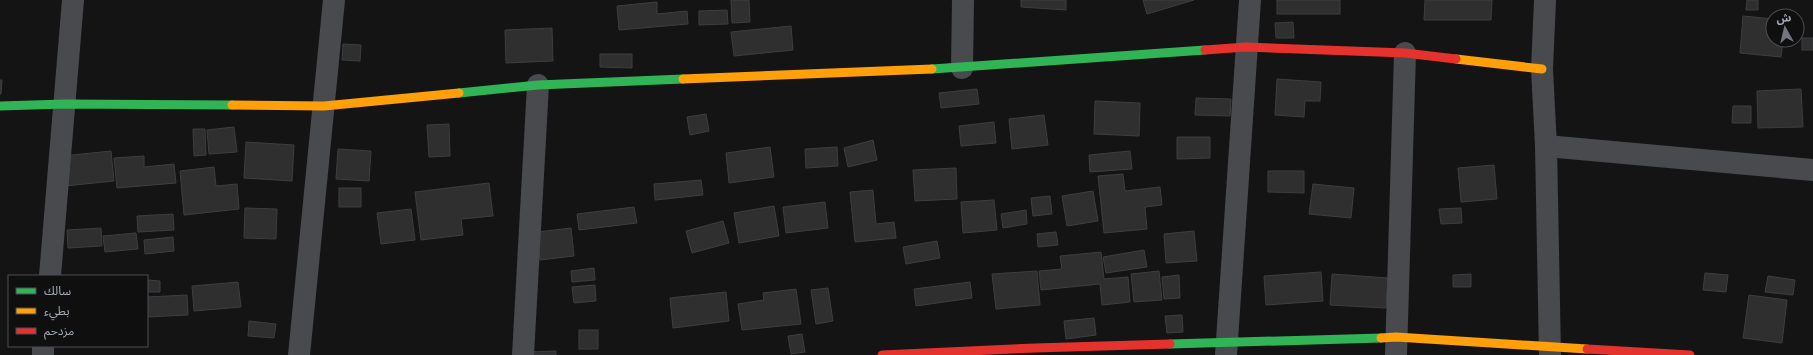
<svg xmlns="http://www.w3.org/2000/svg" width="1813" height="355" font-family="'Source Sans 3','Noto Sans Arabic',sans-serif">
<style>
.building{fill:#2f2f30;stroke:#3d3e41}
.lines{fill:none;stroke-linecap:round;stroke-linejoin:round}
.street{stroke:#494a4d;stroke-width:22}
.fast{stroke:#30b455;stroke-width:9}
.slow{stroke:#ff9f0a;stroke-width:9}
.jam{stroke:#e5322d;stroke-width:9}
</style>
<rect width="100%" height="100%" fill="#141415"/>
<g class="building">
<path d="M731 0H749L750 22 732 23Z"/>
<path d="M1021 0H1066V10L1021 7Z"/>
<path d="M1143 0H1194L1147 14Z"/>
<rect x="1277" y="0" width="63" height="14"/>
<path d="M1425 0H1492L1491 20H1424Z"/>
<path d="M1747 0H1758V10H1746Z"/>
<path d="M657 2V14L687 11 688 24 619 30 617 6Z"/>
<path d="M727 10 728 24 699 25V11Z"/>
<path d="M1743 16 1773 19V40H1783L1781 57 1740 53Z"/>
<path d="M1293 22 1294 38H1276L1275 23Z"/>
<path d="M791 26 793 50 734 56 731 32Z"/>
<path d="M552 28 553 61 506 63 505 30Z"/>
<rect x="1802" y="38" width="11" height="12"/>
<path d="M343 44 361 45 360 61 342 60Z"/>
<path d="M600 54H632V68L600 67Z"/>
<path d="M1277 79 1321 82 1320 101H1305L1304 117 1275 115Z"/>
<path d="M0 80H2L1 94H0Z"/>
<path d="M977 89 979 104 941 108 939 93Z"/>
<path d="M1801 89 1803 127 1758 128 1757 91Z"/>
<path d="M1196 98 1231 99 1230 116 1195 115Z"/>
<path d="M1095 101 1140 103 1139 136 1094 134Z"/>
<path d="M1733 106H1751V123H1732Z"/>
<path d="M706 114 709 131 690 135 687 117Z"/>
<path d="M1044 115 1048 145 1012 149 1009 119Z"/>
<path d="M994 122 996 143 961 146 959 126Z"/>
<path d="M449 124 450 156 429 157 427 125Z"/>
<path d="M234 127 237 152 209 154 207 130Z"/>
<path d="M193 129H205L206 155 194 156Z"/>
<path d="M1177 137H1210V158L1177 159Z"/>
<path d="M873 140 877 160 848 167 844 148Z"/>
<path d="M246 142 294 145 292 181 244 178Z"/>
<path d="M770 147 774 177 729 183 726 153Z"/>
<path d="M837 147 838 166 806 168 805 149Z"/>
<path d="M338 149 371 151 369 181 336 179Z"/>
<path d="M111 151 114 181 65 186 62 156Z"/>
<path d="M1130 151 1132 169 1090 172 1089 155Z"/>
<path d="M144 156V167L174 164 176 183 117 188 114 158Z"/>
<path d="M1494 165 1497 199 1461 202 1458 168Z"/>
<path d="M214 167 216 186 237 184 239 209 184 215 180 171Z"/>
<path d="M956 168 957 199 915 201 913 170Z"/>
<path d="M1268 171H1304V193L1268 192Z"/>
<path d="M1123 174 1125 191 1160 187 1162 205 1145 207 1147 229 1104 233 1098 176Z"/>
<path d="M701 180 703 195 655 200 654 184Z"/>
<path d="M489 183 493 216 461 219 463 235 421 240 415 192Z"/>
<path d="M1313 184 1354 188 1351 218 1309 214Z"/>
<rect x="339" y="188" width="22" height="19"/>
<path d="M873 190 876 224 894 222 896 238 855 242 850 192Z"/>
<path d="M1093 191 1098 221 1067 226 1062 196Z"/>
<path d="M1050 196 1052 214 1033 216 1031 198Z"/>
<path d="M994 200 997 230 963 233 961 202Z"/>
<path d="M825 202 828 228 786 233 783 207Z"/>
<path d="M774 206 779 236 739 243 734 213Z"/>
<path d="M634 207 637 223 579 230 577 214Z"/>
<path d="M245 208 277 209 276 239 244 238Z"/>
<path d="M1461 208 1462 223 1441 224 1439 209Z"/>
<path d="M411 209 415 240 381 244 377 213Z"/>
<path d="M1026 210 1027 224 1003 228 1001 214Z"/>
<path d="M173 214 174 230 138 232 137 216Z"/>
<path d="M723 221 729 243 692 253 686 231Z"/>
<path d="M101 228 102 246 68 248 67 230Z"/>
<path d="M571 228 574 256 540 260 537 232Z"/>
<path d="M1194 231 1197 261 1166 263 1164 234Z"/>
<path d="M1056 232 1058 245 1038 247 1037 234Z"/>
<path d="M136 233 138 249 105 252 103 236Z"/>
<path d="M173 237 174 251 145 254 144 240Z"/>
<path d="M937 241 940 258 906 264 903 247Z"/>
<path d="M1144 250 1147 267 1106 273 1103 257Z"/>
<path d="M1101 252 1104 279 1128 277 1130 302 1102 305 1100 284 1041 290 1039 271 1062 269 1060 256Z"/>
<path d="M594 268 595 280 572 282 571 271Z"/>
<path d="M1037 271 1040 305 996 309 992 274Z"/>
<path d="M1159 271 1162 300 1134 302 1131 274Z"/>
<path d="M1321 272 1323 301 1266 305 1264 276Z"/>
<path d="M1705 273 1728 275 1726 292 1703 290Z"/>
<path d="M1332 274 1388 278 1386 308 1330 305Z"/>
<path d="M1471 274V287H1453V275Z"/>
<path d="M1179 275 1180 298 1164 299 1162 277Z"/>
<path d="M1768 276 1795 280 1793 295 1765 292Z"/>
<path d="M147 280 160 281V292H147Z"/>
<path d="M238 282 241 307 194 311 192 286Z"/>
<path d="M970 282 972 298 916 306 914 289Z"/>
<path d="M595 285 596 301 574 303 572 287Z"/>
<path d="M828 288 833 321 816 324 811 290Z"/>
<path d="M796 289 801 324 742 330 738 304 764 300 763 293Z"/>
<path d="M726 292 729 321 673 328 670 298Z"/>
<path d="M187 295 188 315 147 317V297Z"/>
<path d="M1749 295 1787 300 1782 343 1743 338Z"/>
<path d="M1182 315 1183 332 1167 333 1165 316Z"/>
<path d="M1094 318 1096 335 1066 339 1064 321Z"/>
<path d="M249 321 276 324 274 338 248 336Z"/>
<rect x="579" y="330" width="19" height="19"/>
<path d="M802 334 805 352 791 354 788 336Z"/>
<path d="M556 351V355H528V352Z"/>
</g>
<g class="lines">
<g class="street">
<path d="M1545 0 1542 69 1546 146 1550 355"/>
<path d="M962 68 963 0"/>
<path d="M1546 146 1813 170"/>
<path d="M50 276 73 0"/>
<path d="M43 355V346"/>
<path d="M299 355 334 0"/>
<path d="M523 355 538 85"/>
<path d="M1226 355 1250 0"/>
<path d="M1396 355 1405 53"/>
</g>
<g class="fast">
<path d="M932 69 1205 50"/>
<path d="M459 93 538 85 683 79"/>
<path d="M0 106 65 104 232 105"/>
<path d="M1170 344 1381 338"/>
</g>
<g class="slow">
<path d="M1456 59 1542 69"/>
<path d="M683 79 932 69"/>
<path d="M232 105 324 106 459 93"/>
<path d="M1381 338 1396 337 1587 349"/>
</g>
<g class="jam">
<path d="M1205 50 1246 47 1405 53 1456 59"/>
<path d="M1587 349 1690 355"/>
<path d="M882 355 1035 348 1170 344"/>
</g>
</g>
<rect x="8" y="275" width="140" height="72" fill="#0f0f10" stroke="#4b4e52"/>
<rect x="16" y="288" width="20" height="6" fill="#30b455" stroke="#4b4e52"/>
<text x="44" y="295" font-size="12" fill="#a6acb5">سالك</text>
<rect x="16" y="308" width="20" height="6" fill="#ff9f0a" stroke="#4b4e52"/>
<text x="44" y="315" font-size="12" fill="#a6acb5">بطيء</text>
<rect x="16" y="328" width="20" height="6" fill="#e5322d" stroke="#4b4e52"/>
<text x="44" y="335" font-size="12" fill="#a6acb5">مزدحم</text>
<g transform="translate(1785 28) rotate(352)"><circle r="19" fill="#0f0f10" stroke="#4b4e52"/>
<path d="M0-3L7 15L0 10L-7 15Z" fill="#73777d"/>
<text y="-6" font-size="11" font-weight="bold" text-anchor="middle" fill="#a6acb5">ش</text>
</g>
</svg>
